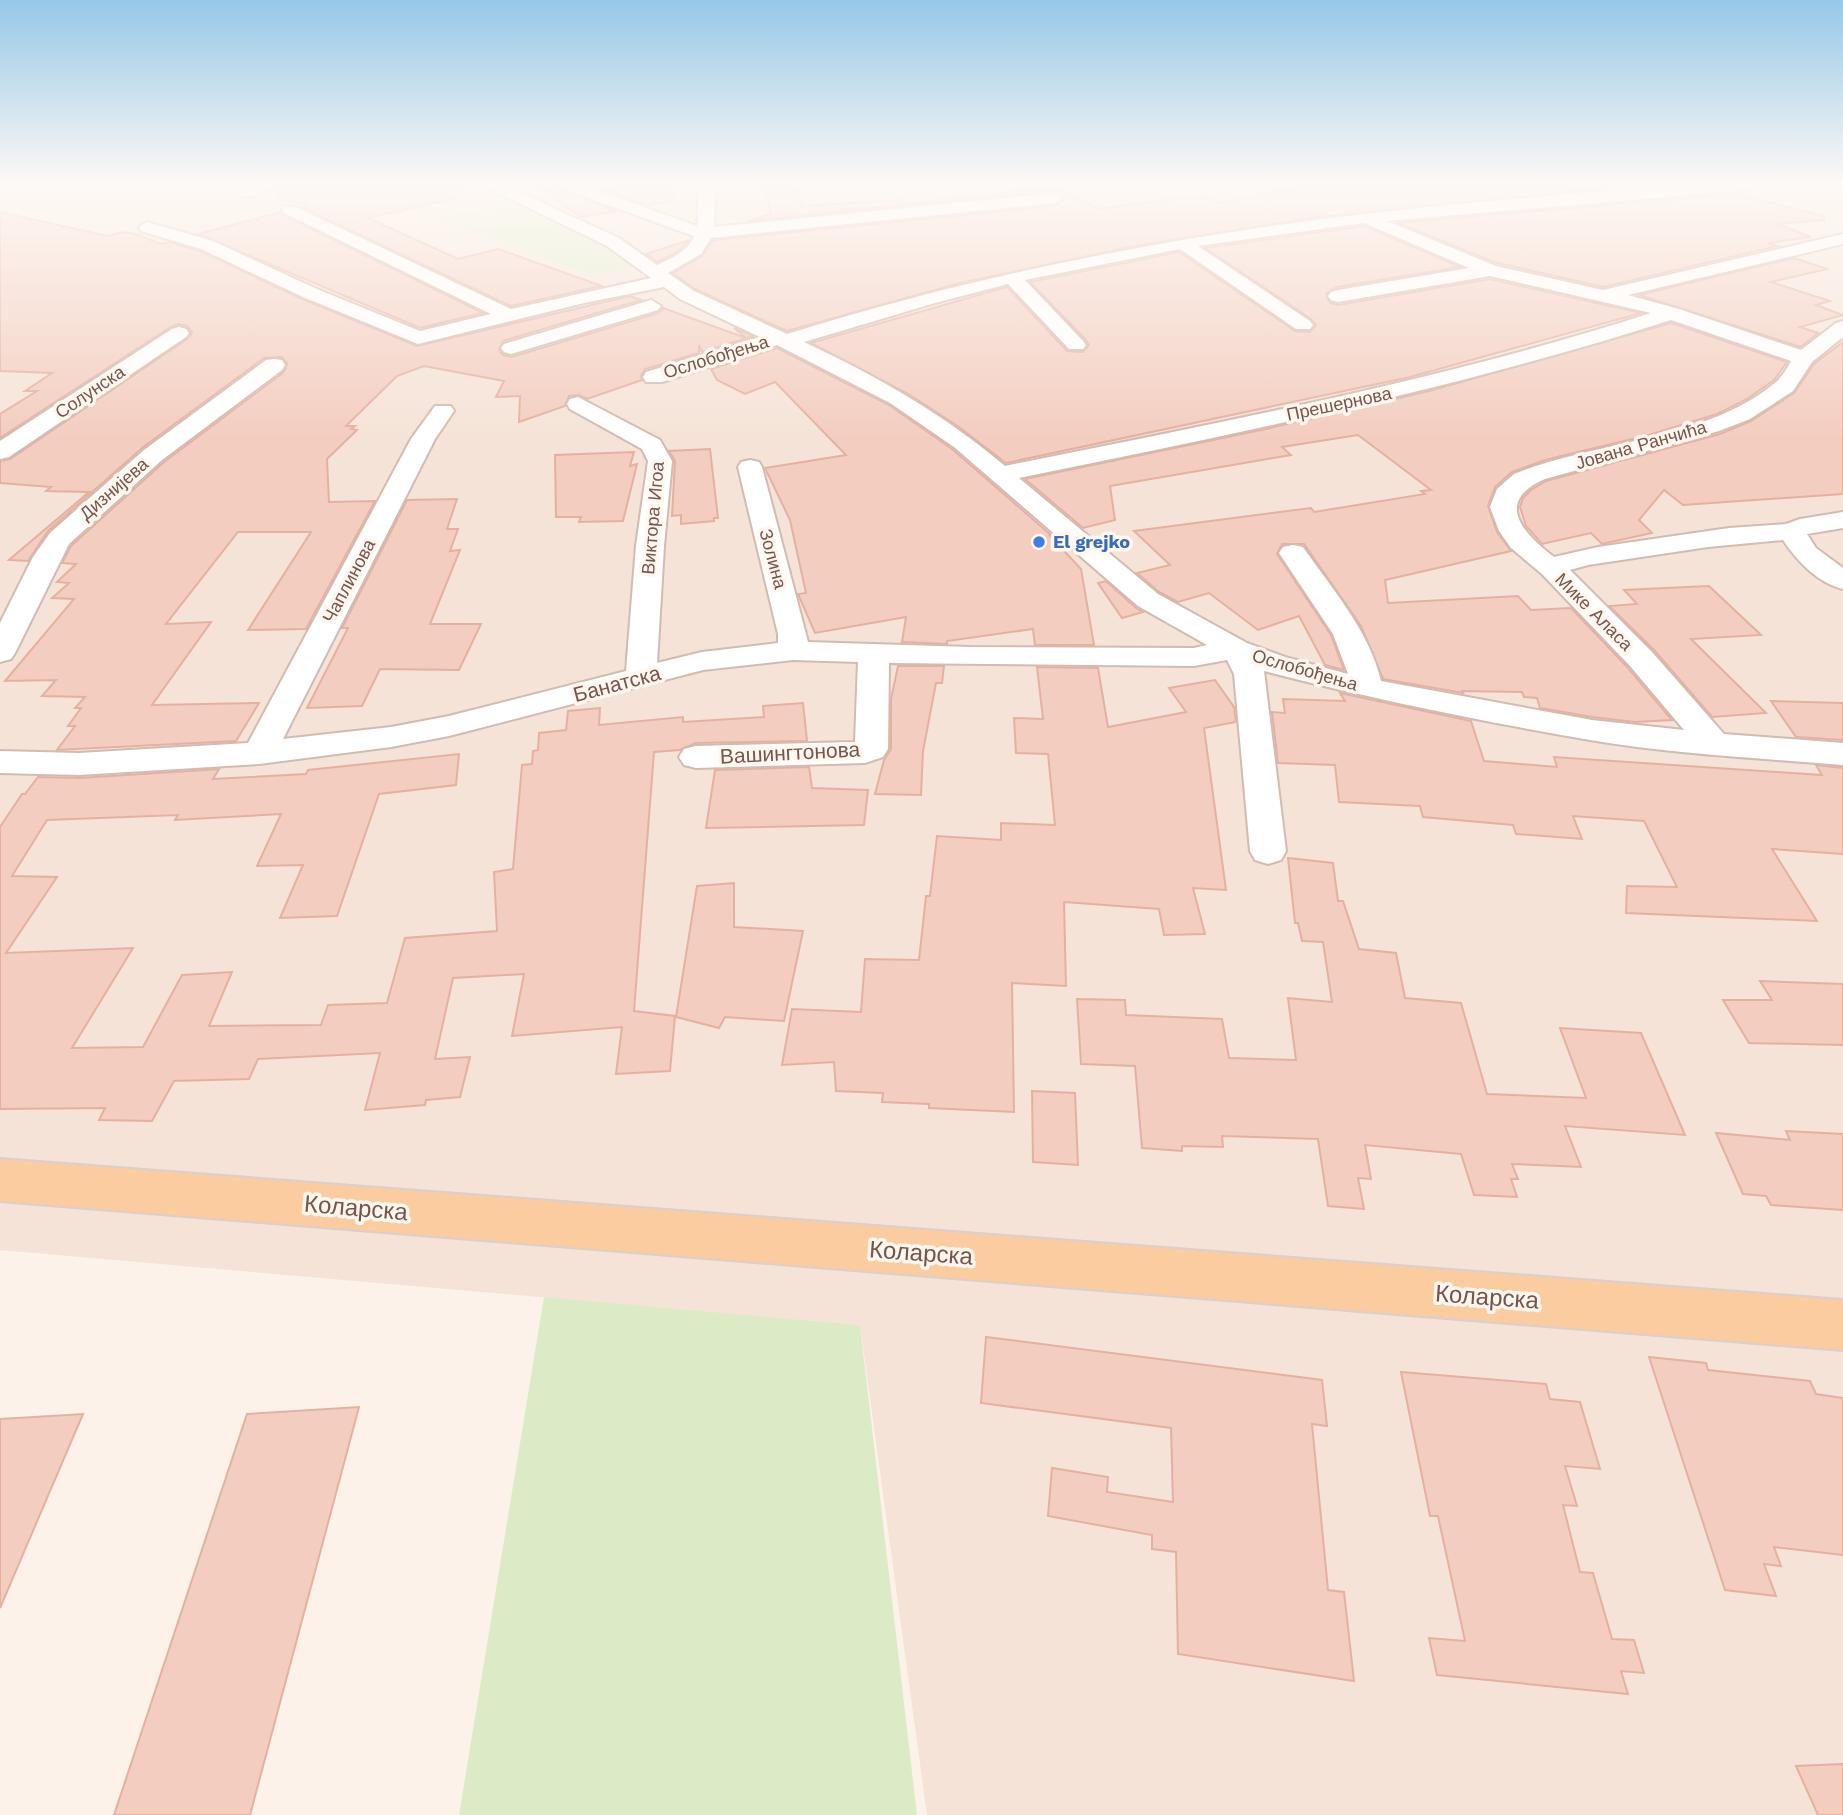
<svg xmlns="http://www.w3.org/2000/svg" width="1843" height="1815" font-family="'Work Sans',sans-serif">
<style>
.residential{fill:#f5e3d7}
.green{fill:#dbebc6}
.building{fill:#f3cdc0;stroke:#e6b0a0;stroke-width:2}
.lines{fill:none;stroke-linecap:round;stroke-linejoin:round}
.minor-casing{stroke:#d2bbb0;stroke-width:4}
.major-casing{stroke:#d9cfcd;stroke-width:4}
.minor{fill:#fff;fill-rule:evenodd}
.major{fill:#fccca1;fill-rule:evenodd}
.shop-dot{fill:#3f7fe0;stroke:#fff7f0;stroke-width:2.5}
.labels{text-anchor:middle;stroke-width:7;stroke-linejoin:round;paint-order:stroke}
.far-street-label{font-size:18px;fill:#78554b;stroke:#fff7f0}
.far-shop-label{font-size:18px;font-weight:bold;fill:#366cbe;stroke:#fff7f0;text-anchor:start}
.street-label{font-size:21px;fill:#78554b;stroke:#fff7f0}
.near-street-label{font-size:24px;fill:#78554b;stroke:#fff7f0}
</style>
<rect width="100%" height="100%" fill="#fdf2e9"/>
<path class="residential" d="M0 185H1843V1815H927L860 1325 0 1250Z"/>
<g class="green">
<path d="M508 201 527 209V213L555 221 622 253 632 268 593 275 442 221 452 214 489 210Z"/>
<path d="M544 1297 860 1325 917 1815H459Z"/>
</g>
<g class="building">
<path d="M280 185H459L460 197 368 218 458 259 498 249 602 286 511 306 301 207 308 205 278 199Z"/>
<path d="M536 185H556L560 190 617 211 581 217Z"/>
<path d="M590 185H672L673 201 647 205Z"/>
<path d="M764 185H794L802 206 901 200 904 204 935 201 1056 187 1099 209 1202 195 1221 203 1307 185H1597L1605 189 1311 218 1135 246 960 283 787 331 695 289 673 273 702 256 713 240 1055 206 1065 197 1055 190 748 221 771 214Z"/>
<path d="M1738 194 1824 216V220L1777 224 1811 237 1768 243 1778 246 1603 287 1497 263 1398 223Z"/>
<path d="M0 212 107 236 123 232 136 234 161 244 169 242 200 251 302 299 417 346 630 296 641 300 503 341 499 350 503 355 512 357 659 313 663 308 746 338 734 328 753 336 702 352 699 345V353L645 369 641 376 642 380 587 399 579 395 569 396 565 406 519 422 520 396 496 397 504 381 424 366 397 376 346 426H355L351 429 357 430 327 459 329 502 375 501 306 629 248 630 311 532H238L166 624 211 622 152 705 259 703 236 741 57 750 75 726H68L81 708H75L85 697 42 696 56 680 5 681 74 599 52 598 69 583 57 582 76 564 62 563 71 546 164 462 284 372 287 364 282 357 264 358 142 448 48 531 28 561 9 560 89 492 46 491 51 487 0 483V461L10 459 187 339 192 333 187 326 178 324 171 327 0 438V414L37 391H25L52 373 0 371Z"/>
<path d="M280 212 283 215 483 313 420 328 199 234Z"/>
<path d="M1364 226 1460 267 1337 287 1326 294 1330 303 1338 305 1490 279 1641 313 1410 377 1006 463 959 427 910 395 811 343 1007 287 1067 351 1083 352 1089 345 1085 339 1030 282 1179 252 1295 331 1310 332 1316 325 1311 319 1205 248Z"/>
<path d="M689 240 677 252 657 262 646 254Z"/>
<path d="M1794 258 1827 269 1771 282 1830 301 1816 305 1843 315 1800 327 1818 333 1801 347 1639 295Z"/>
<path d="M1671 323 1787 362 1774 380 1747 399 1717 414 1649 435 1545 460 1512 472 1495 487 1488 506 1497 532 1511 551 1385 580 1388 603 1518 596 1531 610 1571 608 1628 668 1672 720 1635 722 1592 717 1540 708 1537 698 1524 697 1522 692 1462 691 1463 693 1383 679 1361 626 1304 544H1282L1277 554 1331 635 1344 670 1325 665 1299 616 1258 630 1209 593 1178 602 1159 592 1137 573 1170 565 1134 531 1311 508 1314 512 1425 494 1421 491 1431 490 1358 435 1282 447 1291 455 1110 486 1115 520 1083 528 1025 479 1266 429 1429 391Z"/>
<path d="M1843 342V494L1683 505 1664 490 1639 520 1652 533 1602 544 1591 533 1542 544 1526 526 1520 507 1523 498 1531 490 1546 481 1720 434 1751 421 1794 393 1814 364Z"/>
<path d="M777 348 889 405 952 449 1052 536H1050L1081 569 1094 645H1035L1033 629 947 641V644L902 642 906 617 815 633 798 594 806 593 790 520 765 468 846 455 775 382 745 394 717 380 711 369Z"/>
<path d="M710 449 718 518H714V521L681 524V515L672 516 675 461 669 451Z"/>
<path d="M634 452 630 466 637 464 623 521 579 522 581 517H556L555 455Z"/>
<path d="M457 499 447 529H458L450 551 460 550 430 624H481L459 670 380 669 362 706 307 708 348 628H342L407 500Z"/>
<path d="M1106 581 1136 608 1143 612 1122 618 1098 583Z"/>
<path d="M1709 586 1761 635 1691 639 1766 713 1712 717 1654 650 1609 606 1637 604 1624 590Z"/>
<path d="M898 666H944L942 683H936L923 751 921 795 875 794 884 760 891 749V699Z"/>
<path d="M1037 667 1098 668 1108 727 1186 712 1169 688 1215 680 1234 707 1236 722 1204 728 1226 890 1193 888 1205 934 1164 935 1159 909 1064 902 1066 986 1012 983 1014 1112 929 1108V1104L882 1102 883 1093 836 1091 834 1062 782 1065 792 1009 861 1012 865 959 919 960 926 896H930L937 836 1001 840V823L1055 825 1048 754 1016 753 1014 718 1043 719Z"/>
<path d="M1340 693 1471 721 1484 761 1557 767 1554 757 1822 775 1816 765 1843 768V854L1772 849 1817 921 1626 913 1627 886 1677 887 1644 821 1573 816 1582 839 1516 834 1513 825 1423 817 1420 806 1339 802 1335 765 1278 763 1272 712 1285 713 1283 699 1345 701Z"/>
<path d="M1771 701 1843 703V740L1796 737Z"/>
<path d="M803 703 807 741 696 743 680 750 654 752 634 1011 675 1016 670 1071 616 1074 622 1027 512 1036 524 974 453 978 435 1059 470 1057 460 1097 426 1100 425 1105 365 1110 380 1053 258 1059 249 1079 174 1081 152 1121 99 1120 105 1108 0 1109V827L22 794H25L38 777 79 778 219 769 213 779 306 774 308 770 459 754 456 785 379 794 337 916 280 918 303 865 257 866 281 814 175 820 178 815 47 820 12 876 57 877 6 953 133 948 72 1048 143 1047 182 975 232 972 209 1026 321 1025 328 1005 387 1003 405 938 497 931 494 872 513 869 522 765 532 764 533 751 538 750 539 733 566 730 568 711 600 708 599 725 683 717V722L764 717 763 706Z"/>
<path d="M809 767 812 788 868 790 864 825 706 828 715 770Z"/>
<path d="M1288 858 1333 863 1338 901H1343L1359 949 1396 953 1405 998 1461 1003 1487 1094 1586 1098 1560 1028 1641 1033 1685 1135 1565 1126 1581 1167 1512 1164 1518 1179H1511L1517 1197 1474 1195 1461 1154 1365 1145 1371 1179 1358 1178 1364 1209 1328 1206 1318 1139 1222 1136 1223 1147 1182 1146V1151L1142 1148 1135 1066 1081 1064 1077 999 1125 1000 1126 1015 1222 1019 1229 1058 1296 1060 1288 998 1332 1002 1323 942 1302 941 1298 923H1295Z"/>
<path d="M734 883V927L803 931 784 1021 725 1017 719 1028 676 1017 697 886Z"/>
<path d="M1760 981 1843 984V1045L1749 1043 1723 1000H1772Z"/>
<path d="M1032 1091 1075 1093 1078 1165 1033 1162Z"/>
<path d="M1786 1131 1843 1134V1210L1771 1205 1766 1196 1743 1194 1716 1133 1790 1140Z"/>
<path d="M986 1337 1322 1380 1327 1426 1312 1424 1328 1590 1344 1592 1354 1681 1178 1654 1176 1552 1152 1549V1535L1048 1516 1052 1468 1108 1477 1107 1492 1173 1502 1171 1428 981 1403Z"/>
<path d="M1649 1357 1706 1363 1708 1370 1810 1381 1816 1394 1843 1398V1555L1774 1547 1781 1566 1764 1564 1776 1596 1725 1590Z"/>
<path d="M1401 1372 1546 1384 1550 1399 1580 1402 1600 1469 1565 1466 1577 1506 1563 1505 1580 1572 1593 1573 1612 1639 1634 1640 1644 1673 1621 1671 1628 1694 1437 1675 1429 1638 1465 1641 1438 1516H1430Z"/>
<path d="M359 1407 250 1815H114L247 1414Z"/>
<path d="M83 1414 0 1608V1419Z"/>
<path d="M1843 1764V1815H1818L1796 1766Z"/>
</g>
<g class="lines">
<g class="minor-casing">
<g id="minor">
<path d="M254 185H277L253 196H241L239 193Z"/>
<path d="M482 185H503L619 238 657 265C671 258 688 252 694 236L561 188 559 185H582L697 226 699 185H715L714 227 1055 193 1063 198 1055 203 711 238 701 254 668 273 694 291 787 334C1017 262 1251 222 1490 201 1578 193 1666 185 1754 185L1746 190 1387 221 1496 266 1603 290 1843 234V244L1628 295 1679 309 1801 350 1836 323 1843 321V337L1812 362 1793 391 1750 419 1719 431 1545 479C1494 501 1522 533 1554 557L1598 547 1729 528 1786 524 1800 519 1843 512V528L1807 534 1816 548 1843 568V589C1818 583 1797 561 1783 540L1708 547 1588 565 1570 570 1652 652 1724 734 1843 743V765C1759 758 1673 754 1590 740 1480 721 1371 699 1264 671L1286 851 1281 860 1268 864 1255 860 1250 851 1234 674 1227 660 1194 666 889 663 888 749 883 757 865 763 696 768 684 765 679 757 684 749 696 746 855 742 858 662 793 660 703 670 449 736 391 747 259 764 79 775 0 773V751L79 753 248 743 411 439 435 406H451L454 411 435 439 283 739 391 727 449 716 626 671 636 546 648 461 642 449 570 409 567 404 570 399 578 397 660 440 672 461 664 546 657 663 702 652 778 643V634L738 467 741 462 750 460 759 462 762 467 808 642 970 647 1194 648 1207 645 1138 606 954 447 890 403 777 345 662 382H646L643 377 646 372 760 337 680 299 664 287 584 303 418 344 303 297 201 249 141 231 139 227 147 222 213 241 317 289 420 331 491 314 284 213 282 210 284 207H296L511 309 651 278 607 246ZM1364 223 1469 268 1338 290 1331 292 1328 296 1331 300 1338 302 1490 276 1651 313C1440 381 1222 422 1005 466 942 413 877 376 804 342L935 303 1008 284 1069 349H1083L1086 345 1083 341 1025 280 1180 249 1296 329H1310L1313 325 1310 321 1198 246ZM1671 320 1791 361C1787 368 1782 377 1776 382 1708 440 1595 441 1514 474L1497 489 1490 507 1499 531 1511 548 1542 574 1630 666 1684 730 1592 720 1381 681C1369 630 1332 589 1303 547L1293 545 1283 547 1279 553 1333 634 1348 674 1285 657 1247 643 1158 594 1019 478C1239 433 1457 389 1671 320Z"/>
<path d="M651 300 661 306 658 310 511 354 504 352 501 348 504 344Z"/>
<path d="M179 327 186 329 189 333 186 337 9 457 0 459V441L172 329Z"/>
<path d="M274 359 282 360 285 365 282 370 162 460 69 544 15 653 11 659 0 662V623L33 557 50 533 144 450 266 360Z"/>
</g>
</g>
<g class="major-casing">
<path id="major" d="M0 1159 1843 1300V1350L0 1201Z"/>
</g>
<use href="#minor" class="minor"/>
<use href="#major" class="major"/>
</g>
<linearGradient id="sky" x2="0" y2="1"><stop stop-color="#96c8e8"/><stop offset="0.42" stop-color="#fef9f5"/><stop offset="1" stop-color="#fef9f5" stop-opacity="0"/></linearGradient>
<rect width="1843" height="439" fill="url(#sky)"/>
<circle class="shop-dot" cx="1039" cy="542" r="7"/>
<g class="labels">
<g class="far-street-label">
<text transform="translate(716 357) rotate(-17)" y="6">Ослобођења</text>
<text transform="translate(90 392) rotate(-34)" y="6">Солунска</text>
<text transform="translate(1339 404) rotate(-12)" y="6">Прешернова</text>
<text transform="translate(1641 445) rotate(-16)" y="6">Јована Ранчића</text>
<text transform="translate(114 489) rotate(-41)" y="6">Дизнијева</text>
<text transform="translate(653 518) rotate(-85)" y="6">Виктора Игоа</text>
<text transform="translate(773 559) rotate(75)" y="6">Золина</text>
<text transform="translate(349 581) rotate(-62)" y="6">Чаплинова</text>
<text transform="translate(1594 612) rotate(45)" y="6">Мике Аласа</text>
<text transform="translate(1305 670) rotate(16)" y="6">Ослобођења</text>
</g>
<g class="far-shop-label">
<text x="1053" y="548">El grejko</text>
</g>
<g class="street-label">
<text transform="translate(617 684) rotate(-15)" y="7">Банатска</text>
<text transform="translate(790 753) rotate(-3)" y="7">Вашингтонова</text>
</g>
<g class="near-street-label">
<text transform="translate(356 1208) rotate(5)" y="8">Коларска</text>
<text transform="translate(921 1253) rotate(4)" y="8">Коларска</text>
<text transform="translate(1487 1297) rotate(4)" y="8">Коларска</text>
</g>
</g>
</svg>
